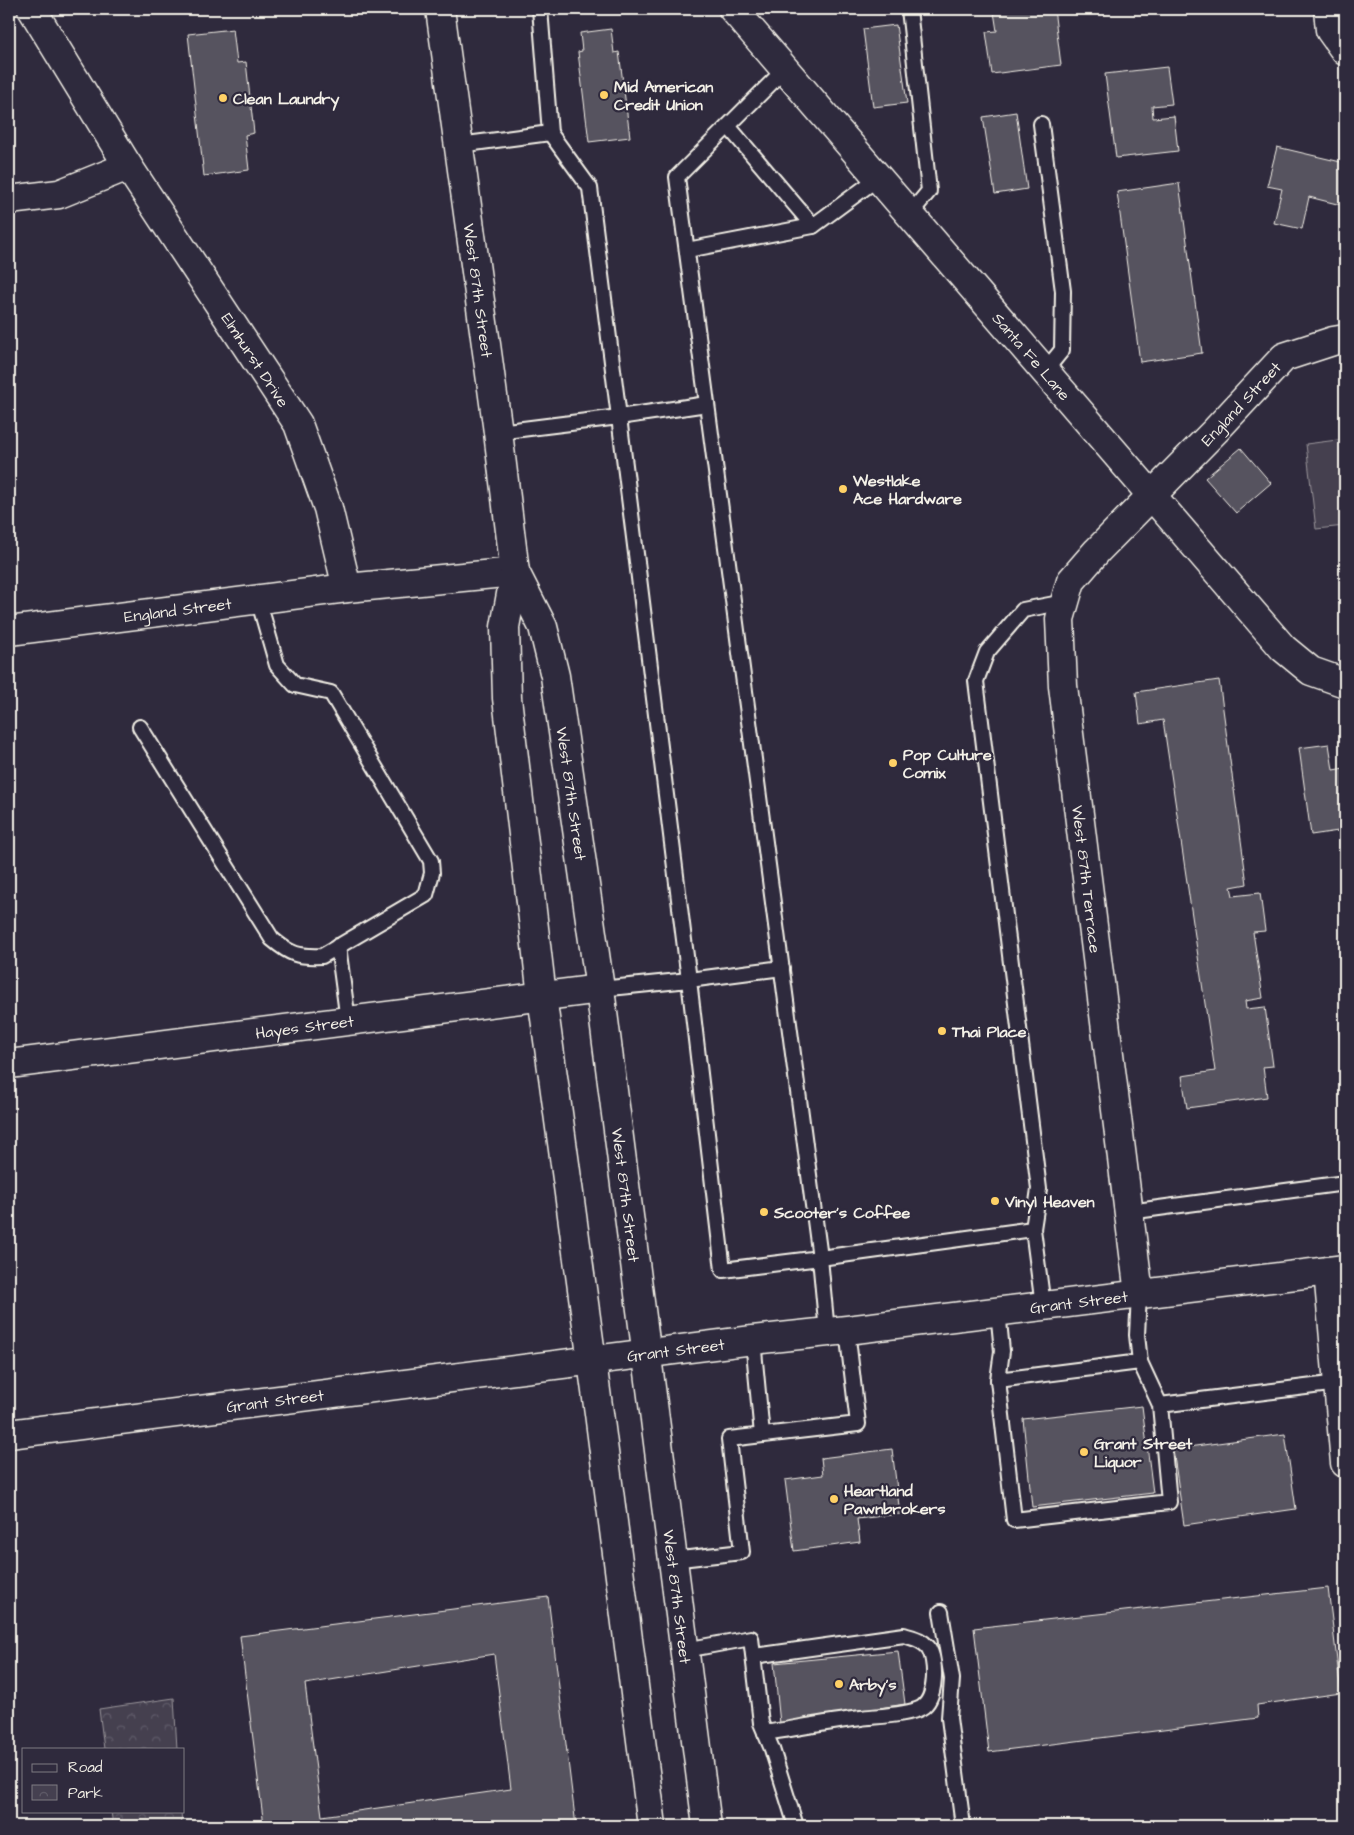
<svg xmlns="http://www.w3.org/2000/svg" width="1354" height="1835" font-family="'Architects Daughter',sans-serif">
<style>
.park{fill:url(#park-crowns);stroke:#9c989c}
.pitch{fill:#454050;stroke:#9c989c}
.building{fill:#56525f;stroke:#f4f1e8;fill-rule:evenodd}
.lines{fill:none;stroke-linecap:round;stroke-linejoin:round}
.lane-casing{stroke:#f4f1e8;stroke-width:18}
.street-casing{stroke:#f4f1e8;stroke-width:31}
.secondary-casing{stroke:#f4f1e8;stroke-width:31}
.lane{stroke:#2f2a3d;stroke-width:14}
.street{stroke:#2f2a3d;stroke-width:28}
.secondary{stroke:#2f2a3d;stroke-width:28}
.poi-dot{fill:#ffd166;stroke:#2f2a3d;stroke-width:2}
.labels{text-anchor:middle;stroke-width:4.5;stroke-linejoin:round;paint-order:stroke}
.poi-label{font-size:16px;font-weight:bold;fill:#f4f1e8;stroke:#2f2a3d;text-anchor:start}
.street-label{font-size:16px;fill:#f4f1e8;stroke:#2f2a3d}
</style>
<defs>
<pattern id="park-crowns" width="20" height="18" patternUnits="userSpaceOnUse" patternTransform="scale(1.25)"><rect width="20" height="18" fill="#454050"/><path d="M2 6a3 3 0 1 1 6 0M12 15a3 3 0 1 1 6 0" fill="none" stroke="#605c69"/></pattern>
</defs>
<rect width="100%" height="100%" fill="#2f2a3d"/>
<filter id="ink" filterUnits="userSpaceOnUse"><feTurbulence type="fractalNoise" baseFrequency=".02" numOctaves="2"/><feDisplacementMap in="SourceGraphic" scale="10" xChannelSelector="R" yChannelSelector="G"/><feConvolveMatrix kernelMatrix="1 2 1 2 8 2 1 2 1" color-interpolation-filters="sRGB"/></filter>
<g filter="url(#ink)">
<g class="park">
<path d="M174 1698 177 1749H104L99 1709Z"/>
<path d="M111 1811H181L182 1826H113Z"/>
</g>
<path class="pitch" d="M1345 439V526L1316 529 1306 444Z"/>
<g class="building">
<path d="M1008 9H1054L1061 65 992 74 986 32 997 31 994 12Z"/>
<path d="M896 25 907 103 873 107 863 29Z"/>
<path d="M233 29 237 63 246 62 254 133 245 135 249 170 204 176 188 34Z"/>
<path d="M611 29 614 53 619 52 630 137 589 142 578 52 582 51 580 33Z"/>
<path d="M1167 67 1172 104 1152 106 1153 118 1174 116 1178 151 1116 158 1105 74Z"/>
<path d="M1016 112 1027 189 995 194 983 117Z"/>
<path d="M1277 147 1345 163V184L1341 205 1309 197 1302 229 1274 223 1282 189 1267 186Z"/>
<path d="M1179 183 1202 353 1140 362 1117 192Z"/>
<path d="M1241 448 1271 483 1236 513 1205 478Z"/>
<path d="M1219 680 1247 884 1231 887 1233 896 1260 893 1265 931 1253 932 1263 998 1245 1001 1246 1009 1265 1007 1273 1066 1263 1067 1267 1097 1187 1108 1182 1076 1215 1071 1163 720 1140 724 1136 692Z"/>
<path d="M1329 744 1333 770 1345 768V830L1311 835 1299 748Z"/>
<path d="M1345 1030V1081L1339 1031Z"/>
<path d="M1142 1406 1153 1493 1032 1507 1023 1419Z"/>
<path d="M1285 1434 1296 1509 1184 1525 1173 1449Z"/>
<path d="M892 1449 900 1514 857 1519 860 1542 794 1551 785 1480 823 1475 821 1458Z"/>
<path d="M1328 1588 1341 1693 1257 1705 1258 1718 989 1752 974 1628Z"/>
<path d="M548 1597 576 1826H264L240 1636ZM494 1654 511 1789 322 1816 305 1684Z"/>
<path d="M898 1651 905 1704 780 1724 774 1663Z"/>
</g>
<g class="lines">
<g class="lane-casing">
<g id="lane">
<path d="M540 9 550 133"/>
<path d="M909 9 929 191 910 214"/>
<path d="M785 69 677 177 820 1258 1033 1229 1043 1306"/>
<path d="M1041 124 1063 291 1062 350 1045 371"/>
<path d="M728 126 813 226"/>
<path d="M459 145 550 133 590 188 619 417 707 404"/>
<path d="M687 250 813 226 878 178"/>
<path d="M498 432 619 417 689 980 600 989"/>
<path d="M140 727 272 939C291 955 298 957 322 956L426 895 432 873 431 861 331 693 295 685 277 665 258 599"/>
<path d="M338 946 348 1021"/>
<path d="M782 968 689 980 723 1270 820 1258 827 1332"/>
<path d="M1129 1212 1345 1183"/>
<path d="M1033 1229 1039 1189 976 681 987 652 1023 610 1065 602"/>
<path d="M1139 1294 1137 1335 1140 1362"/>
<path d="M998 1311 1002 1351 998 1380"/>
<path d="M753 1340 762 1435"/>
<path d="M1160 1405 1140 1362 998 1380 1014 1520 1169 1502 1160 1405 1338 1383"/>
<path d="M672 1560 742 1552 729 1439 858 1424 847 1330"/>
<path d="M941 1612 952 1679 949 1718 963 1826"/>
<path d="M685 1650 751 1638 761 1723 772 1749 796 1826"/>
<path d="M754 1656 904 1635C913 1638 921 1639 928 1647 937 1660 937 1699 921 1708 908 1715 876 1716 861 1718 829 1722 797 1728 765 1733"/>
</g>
</g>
<g class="street-casing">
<g id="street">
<path id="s1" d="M32 9 128 166 298 424 328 508 347 588"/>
<path id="s2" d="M733 9 1283 648 1311 671 1345 683"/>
<path d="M1328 9 1330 30 1345 51"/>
<path d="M9 200 59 194 128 166"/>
<path id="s3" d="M9 631 347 588 515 572"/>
<path id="s4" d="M9 1064 600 989"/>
<path d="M1328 1271 1345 1463"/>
<path id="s5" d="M1139 1294 1063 686 1060 619 1071 581 1097 551 1216 430 1284 357 1333 341 1345 339"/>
</g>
</g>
<g class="secondary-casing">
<g id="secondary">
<path id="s6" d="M440 9 498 432 515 572 505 627 507 698 542 996 599 1413 652 1826"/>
<path id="s7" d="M515 572 543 627 555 676 600 989 707 1826"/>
<path id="s8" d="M9 1434 753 1340 847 1330 1345 1269"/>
</g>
</g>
<use href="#lane" class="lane"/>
<use href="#street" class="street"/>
<use href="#secondary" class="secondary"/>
</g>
</g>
<g class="poi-dot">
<circle cx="604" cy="95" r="5"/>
<circle cx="223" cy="98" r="5"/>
<circle cx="843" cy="489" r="5"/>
<circle cx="893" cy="763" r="5"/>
<circle cx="942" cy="1031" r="5"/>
<circle cx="995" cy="1201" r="5"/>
<circle cx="764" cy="1212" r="5"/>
<circle cx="1084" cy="1452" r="5"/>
<circle cx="834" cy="1499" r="5"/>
<circle cx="839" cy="1684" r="5"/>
</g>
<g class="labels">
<g class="poi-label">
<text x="614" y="92">Mid American<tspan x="614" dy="18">Credit Union</tspan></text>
<text x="233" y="104">Clean Laundry</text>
<text x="853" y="486">Westlake<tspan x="853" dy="18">Ace Hardware</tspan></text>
<text x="903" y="760">Pop Culture<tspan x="903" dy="18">Comix</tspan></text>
<text x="952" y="1037">Thai Place</text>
<text x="1005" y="1207">Vinyl Heaven</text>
<text x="774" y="1218">Scooter's Coffee</text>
<text x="1094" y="1449">Grant Street<tspan x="1094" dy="18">Liquor</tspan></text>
<text x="844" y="1496">Heartland<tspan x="844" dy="18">Pawnbrokers</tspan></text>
<text x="849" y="1690">Arby's</text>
</g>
<g class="street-label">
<text dy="6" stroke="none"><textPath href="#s6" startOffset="284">West 87th Street</textPath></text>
<text dy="6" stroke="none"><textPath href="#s2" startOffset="458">Santa Fe Lane</textPath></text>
<text dy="6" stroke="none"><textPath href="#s1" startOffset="416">Elmhurst Drive</textPath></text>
<text dy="6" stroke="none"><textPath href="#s5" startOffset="965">England Street</textPath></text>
<text dy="6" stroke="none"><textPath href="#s3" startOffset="170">England Street</textPath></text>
<text dy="6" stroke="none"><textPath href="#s7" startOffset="231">West 87th Street</textPath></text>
<text transform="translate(1087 879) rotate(83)" y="6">West 87th Terrace</text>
<text dy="6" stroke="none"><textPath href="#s4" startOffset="298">Hayes Street</textPath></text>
<text dy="6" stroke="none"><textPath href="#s7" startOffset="636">West 87th Street</textPath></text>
<text dy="6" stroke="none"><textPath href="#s8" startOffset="1078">Grant Street</textPath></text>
<text dy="6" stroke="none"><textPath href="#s8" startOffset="672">Grant Street</textPath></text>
<text dy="6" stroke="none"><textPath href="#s8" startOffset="268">Grant Street</textPath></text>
<text dy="6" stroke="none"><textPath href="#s7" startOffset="1041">West 87th Street</textPath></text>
</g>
</g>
<rect width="1354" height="1835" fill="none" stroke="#2f2a3d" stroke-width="30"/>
<rect x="15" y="15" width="1324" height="1805" fill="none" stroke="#f4f1e8" stroke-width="2" filter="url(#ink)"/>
<rect x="22" y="1748" width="162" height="65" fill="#2f2a3d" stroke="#7e7a81"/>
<rect x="32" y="1764" width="25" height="8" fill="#2f2a3d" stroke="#7e7a81"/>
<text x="68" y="1772" font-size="15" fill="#f4f1e8">Road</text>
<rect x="32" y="1785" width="25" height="15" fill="url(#park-crowns)" stroke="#7e7a81"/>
<text x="68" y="1798" font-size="15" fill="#f4f1e8">Park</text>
</svg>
